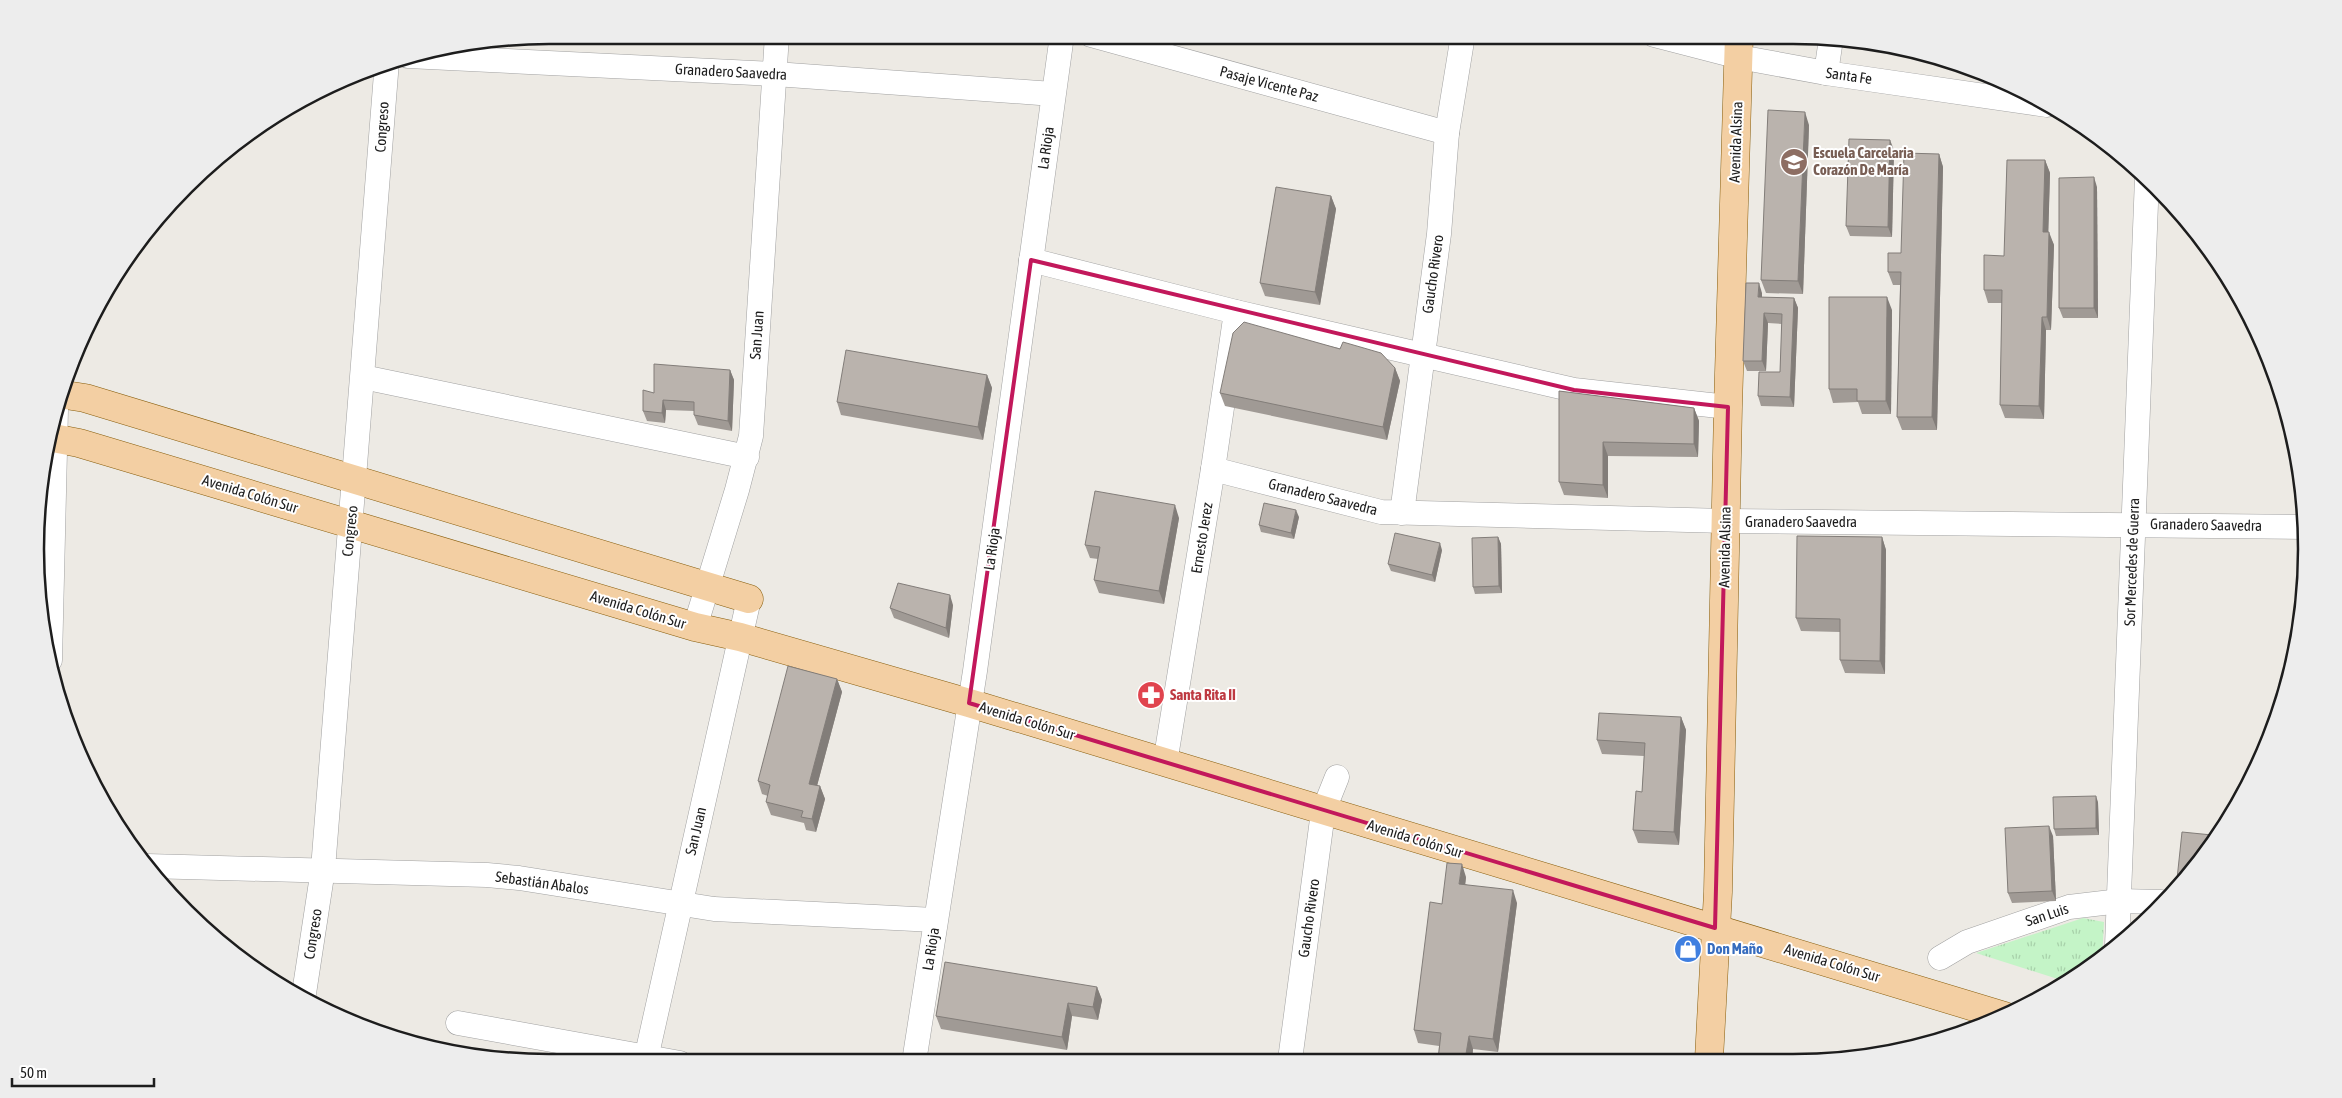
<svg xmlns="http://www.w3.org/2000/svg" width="2342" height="1098" font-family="'Asap Condensed',sans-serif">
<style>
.park{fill:url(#park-tufts)}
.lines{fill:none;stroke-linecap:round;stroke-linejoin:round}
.minor-casing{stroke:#a1a1a1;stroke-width:25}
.major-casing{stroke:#885e0d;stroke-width:29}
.minor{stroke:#fff;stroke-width:24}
.major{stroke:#f3cfa3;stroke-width:28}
.wall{fill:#a09a95}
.shaded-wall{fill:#827d79}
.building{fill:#bab3ad;stroke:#827d79}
.marked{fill:none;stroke:#c2185b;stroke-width:4;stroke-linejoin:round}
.labels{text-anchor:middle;stroke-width:4;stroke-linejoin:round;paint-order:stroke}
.street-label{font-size:15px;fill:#1d1d1d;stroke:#fff}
.education-label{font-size:15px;font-weight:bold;fill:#785e54;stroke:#fff;text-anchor:start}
.health-label{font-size:15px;font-weight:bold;fill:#be3a42;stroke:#fff;text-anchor:start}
.shop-label{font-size:15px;font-weight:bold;fill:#366cbe;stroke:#fff;text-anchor:start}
.rim{fill:none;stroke:#1d1d1d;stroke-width:2.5}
</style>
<defs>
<pattern id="park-tufts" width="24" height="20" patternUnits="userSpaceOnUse" patternTransform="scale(1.25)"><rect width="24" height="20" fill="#c4f4c7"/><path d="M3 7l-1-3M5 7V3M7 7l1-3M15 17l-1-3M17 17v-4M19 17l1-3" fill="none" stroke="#a8d1aa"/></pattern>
</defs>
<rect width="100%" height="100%" fill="#edeae4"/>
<path class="park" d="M2083 918 2104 922 2102 959 2064 981 1976 953Z"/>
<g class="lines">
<g class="minor-casing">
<g id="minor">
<path d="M1091 35 1447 133"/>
<path d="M1654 35 1739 57 1826 73 2047 105"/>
<path d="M408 56 775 74 1053 94"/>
<path d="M1826 73 1831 39"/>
<path d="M1031 260 1236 312 1574 390 1728 407"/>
<path d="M363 377 747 457"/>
<path d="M1213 469 1381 512 1726 521 2305 527"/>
<path d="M1402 513 1439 234 1447 133 1463 35"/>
<path d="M695 627 737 490 751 436 777 35"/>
<path d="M50 660 56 409"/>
<path d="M1165 763 1213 469 1236 312"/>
<path d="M147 866 487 875 519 878 714 909 935 920"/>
<path d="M2117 946 2147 178"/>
<path d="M1940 958 1967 942 2069 907 2120 901 2161 902"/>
<path d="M303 1000 323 869 387 61"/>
<path d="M458 1023 680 1063"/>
<path d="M1290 1060 1323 812 1337 777"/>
<path d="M914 1062 975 671 1062 35"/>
<path d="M645 1063 749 599"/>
</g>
</g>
<g class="major-casing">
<g id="major">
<path d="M59 394 85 398 749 599"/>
<path d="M48 437 79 443 695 627 740 637 969 703 2004 1016"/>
<path d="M1709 1059 1718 892 1728 407 1739 35"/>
</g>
</g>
<use href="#minor" class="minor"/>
<use href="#major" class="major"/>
</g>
<g class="wall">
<path d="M1809 125 1803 294 1766 293 1761 280Z"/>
<path d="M260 127V136H247Z"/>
<path d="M1894 150 1892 237 1850 236 1846 226Z"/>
<path d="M1939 154 1943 167 1937 430H1902L1897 417 1900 285H1893L1888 272 1901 253Z"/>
<path d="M2045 160 2050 173 2048 232 2054 245 2051 330H2046L2044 419 2005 418 2000 405 2002 303H1988L1984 290 2004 256Z"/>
<path d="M2097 187 2098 318H2063L2059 308Z"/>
<path d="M1331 196 1336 209 1320 305 1265 296 1260 283Z"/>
<path d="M1762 293V297L1794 298 1798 308 1794 407 1761 406 1758 396 1780 372 1782 324 1768 323 1766 371H1747L1743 361Z"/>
<path d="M1892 310 1891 414H1862L1858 402 1833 403 1829 389Z"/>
<path d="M1395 368 1400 381 1387 440 1225 406 1220 393Z"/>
<path d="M730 370 734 380 732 431 698 425 694 415V411L666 410 665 423 647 421 643 411 654 393Z"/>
<path d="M987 375 992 388 983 440 841 415 837 402Z"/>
<path d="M1559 391 1694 408 1699 421 1698 457 1608 456V498L1564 495 1559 482Z"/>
<path d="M1299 517 1294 539 1261 532 1259 525Z"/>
<path d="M1179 518 1164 604 1099 593 1094 580 1098 559 1090 558 1085 545Z"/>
<path d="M1498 537 1501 544 1502 593 1475 594 1473 587Z"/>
<path d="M1882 537 1886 550 1885 674 1845 673 1840 660V632L1801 631 1796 618Z"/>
<path d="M1442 550 1435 582 1391 571 1388 564Z"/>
<path d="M953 605 949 638 894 618 890 608Z"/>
<path d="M837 679 842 692 817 786H820L825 799 816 832 806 830 804 823 771 815 766 802 768 796 762 794 758 781Z"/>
<path d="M1681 717 1686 730 1679 845 1638 843 1633 830 1642 792 1644 756 1602 754 1597 740Z"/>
<path d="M2098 802 2099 835 2056 836 2054 829Z"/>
<path d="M2212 835 2213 840 2201 862 2179 884 2177 879Z"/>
<path d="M2053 836 2056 901 2012 903 2008 893Z"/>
<path d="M1466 877 1465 884 1517 903 1498 1052 1473 1049 1472 1060H1438L1439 1046 1418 1043 1414 1030 1442 904Z"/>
<path d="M1097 987 1102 1000 1098 1020 1072 1016 1067 1050 941 1029 936 1016Z"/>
</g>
<g class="shaded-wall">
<path d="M1805 112 1809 125 1803 294 1798 281Z"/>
<path d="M260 127V136L257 129Z"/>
<path d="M1890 140 1894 150 1892 237 1888 227Z"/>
<path d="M1939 154 1943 167 1937 430 1932 417Z"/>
<path d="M2045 160 2050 173 2048 245 2043 232Z"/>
<path d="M2094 177 2097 187 2098 318 2094 308Z"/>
<path d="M1331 196 1336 209 1320 305 1315 292Z"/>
<path d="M2049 232 2054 245 2051 330 2047 317Z"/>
<path d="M1759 283 1762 293V307L1758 297Z"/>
<path d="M1887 297 1892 310 1891 414 1886 401Z"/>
<path d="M1794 298 1798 308 1794 407 1790 397Z"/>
<path d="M1764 313 1768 323 1766 371 1762 361Z"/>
<path d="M2042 317 2046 330 2044 419 2039 406Z"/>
<path d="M1395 368 1400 381 1387 440 1383 427Z"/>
<path d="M730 370 734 380 732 431 728 421Z"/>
<path d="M987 375 992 388 983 440 978 427Z"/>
<path d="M663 400 666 410 665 423 662 413Z"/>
<path d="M1694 408 1699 421 1698 457 1694 444Z"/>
<path d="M1603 442 1608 456V498L1603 485Z"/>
<path d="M1175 505 1179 518 1164 604 1159 591Z"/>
<path d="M1296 510 1299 517 1294 539 1291 533Z"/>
<path d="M1498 537 1501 544 1502 593 1499 586Z"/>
<path d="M1882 537 1886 550 1885 674 1880 661Z"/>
<path d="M1440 543 1442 550 1435 582 1432 575Z"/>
<path d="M950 595 953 605 949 638 946 628Z"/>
<path d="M837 679 842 692 814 797 809 784Z"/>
<path d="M1681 717 1686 730 1679 845 1674 832Z"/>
<path d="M820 786 825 799 816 832 812 819Z"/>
<path d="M2096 796 2098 802 2099 835 2096 828Z"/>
<path d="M2049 826 2053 836 2056 901 2052 891Z"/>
<path d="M2212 835 2213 840 2210 845Z"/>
<path d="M1462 864 1466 877 1464 897 1459 884Z"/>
<path d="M1513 890 1517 903 1498 1052 1493 1039Z"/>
<path d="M1097 987 1102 1000 1098 1020 1093 1007Z"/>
<path d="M1068 1003 1072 1016 1067 1050 1062 1037Z"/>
<path d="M1469 1036 1473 1049 1472 1060H1465Z"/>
</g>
<g class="building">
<path d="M1768 110 1805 112 1798 281 1761 280Z"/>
<path d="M1849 139 1890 140 1888 227 1846 226Z"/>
<path d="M1904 153 1939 154 1932 417H1897L1901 272H1888V253H1901Z"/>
<path d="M2007 160H2045L2043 232H2049L2047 317H2042L2039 406 2000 405 2002 290H1984V255L2004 256Z"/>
<path d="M2094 177V308H2059V178Z"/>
<path d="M1276 187 1331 196 1315 292 1260 283Z"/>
<path d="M1746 283H1759L1758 297 1794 298 1790 397 1758 396 1759 372H1780L1782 314 1764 313 1762 361H1743Z"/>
<path d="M1829 297H1887L1886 401H1857V389H1829Z"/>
<path d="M1244 322 1340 349 1343 342 1381 353 1395 368 1383 427 1220 393 1233 333Z"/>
<path d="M846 350 987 375 978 427 837 402Z"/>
<path d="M654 364 730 370 728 421 694 415V402L663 400 662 413 643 411V390L654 393Z"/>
<path d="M1559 391 1694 408V444L1603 442V485L1559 482Z"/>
<path d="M1095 491 1175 505 1159 591 1094 580 1100 547 1085 545Z"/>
<path d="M1264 503 1296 510 1291 533 1259 525Z"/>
<path d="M1395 533 1440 543 1432 575 1388 564Z"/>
<path d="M1797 536 1882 537 1880 661 1840 660V619L1796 618Z"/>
<path d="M1498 537 1499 586 1473 587 1472 538Z"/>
<path d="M898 583 950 595 946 628 890 608Z"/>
<path d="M788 666 837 679 809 784 820 786 812 819 801 817 803 811 766 802 770 785 758 781Z"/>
<path d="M1599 713 1681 717 1674 832 1633 830 1636 791 1642 792 1645 743 1597 740Z"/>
<path d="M2096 796V828L2054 829 2053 797Z"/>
<path d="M2049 826 2052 891 2008 893 2005 828Z"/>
<path d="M2182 832 2212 835 2210 845 2201 862 2183 880 2177 879Z"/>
<path d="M1447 863 1462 864 1459 884 1513 890 1493 1039 1469 1036 1465 1060H1438L1441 1033 1414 1030 1430 902 1442 904Z"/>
<path d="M945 962 1097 987 1093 1007 1068 1003 1062 1037 936 1016Z"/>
</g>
<path class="marked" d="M1031 260 1574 390 1728 407 1715 928 969 703Z"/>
<defs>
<g id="school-disc" transform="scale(1.4375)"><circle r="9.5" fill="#8d6e63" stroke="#fff"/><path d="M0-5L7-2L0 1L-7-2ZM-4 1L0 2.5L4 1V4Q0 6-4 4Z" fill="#fff"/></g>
<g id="pharmacy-disc" transform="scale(1.4375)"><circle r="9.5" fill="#e0444e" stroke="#fff"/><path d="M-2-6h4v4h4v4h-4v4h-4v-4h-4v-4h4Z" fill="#fff"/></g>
<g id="shop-disc" transform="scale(1.4375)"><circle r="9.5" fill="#3f7fe0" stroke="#fff"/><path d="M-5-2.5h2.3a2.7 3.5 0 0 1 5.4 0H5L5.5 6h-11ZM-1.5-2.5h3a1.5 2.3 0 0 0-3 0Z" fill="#fff"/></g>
</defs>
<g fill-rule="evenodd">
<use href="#school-disc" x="1794" y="162"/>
<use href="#pharmacy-disc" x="1151" y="695"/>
<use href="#shop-disc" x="1688" y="949"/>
</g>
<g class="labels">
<g class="street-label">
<text transform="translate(731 72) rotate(3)" y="5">Granadero Saavedra</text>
<text transform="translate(1849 76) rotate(8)" y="5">Santa Fe</text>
<text transform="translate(1269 84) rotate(15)" y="5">Pasaje Vicente Paz</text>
<text transform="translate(382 127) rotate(-86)" y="5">Congreso</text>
<text transform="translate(1736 142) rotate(-88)" y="5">Avenida Alsina</text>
<text transform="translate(1046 148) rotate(-82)" y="5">La Rioja</text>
<text transform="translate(1433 274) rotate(-82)" y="5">Gaucho Rivero</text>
<text transform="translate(757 335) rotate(-86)" y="5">San Juan</text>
<text transform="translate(250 494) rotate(17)" y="5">Avenida Colón Sur</text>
<text transform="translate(1323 497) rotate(14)" y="5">Granadero Saavedra</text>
<text x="1801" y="527">Granadero Saavedra</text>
<text transform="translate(2206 525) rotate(1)" y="5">Granadero Saavedra</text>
<text transform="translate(350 531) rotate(-84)" y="5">Congreso</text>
<text transform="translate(1202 538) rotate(-81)" y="5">Ernesto Jerez</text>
<text transform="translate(1725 547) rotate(-89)" y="5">Avenida Alsina</text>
<text transform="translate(992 549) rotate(-82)" y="5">La Rioja</text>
<text transform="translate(2132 562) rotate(-88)" y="5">Sor Mercedes de Guerra</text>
<text transform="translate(638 610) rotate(17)" y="5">Avenida Colón Sur</text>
<text transform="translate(1027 721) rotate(17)" y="5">Avenida Colón Sur</text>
<text transform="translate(696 831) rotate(-77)" y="5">San Juan</text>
<text transform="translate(1415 839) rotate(17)" y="5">Avenida Colón Sur</text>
<text transform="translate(542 883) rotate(8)" y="5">Sebastián Abalos</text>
<text transform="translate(2047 915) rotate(-18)" y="5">San Luis</text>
<text transform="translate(1309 918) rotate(-82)" y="5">Gaucho Rivero</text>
<text transform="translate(313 934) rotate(-81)" y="5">Congreso</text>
<text transform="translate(931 949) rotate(-81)" y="5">La Rioja</text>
<text transform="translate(1832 963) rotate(17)" y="5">Avenida Colón Sur</text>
</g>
<g class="education-label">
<text x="1813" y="158">Escuela Carcelaria<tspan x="1813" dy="17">Corazón De María</tspan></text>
</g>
<g class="health-label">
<text x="1170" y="700">Santa Rita II</text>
</g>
<g class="shop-label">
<text x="1707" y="954">Don Maño</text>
</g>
</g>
<path d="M0 0H2342V1098H0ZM549 44H1793A505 505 0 0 1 2298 549V549A505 505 0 0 1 1793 1054H549A505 505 0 0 1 44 549V549A505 505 0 0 1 549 44Z" fill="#ededed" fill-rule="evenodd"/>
<path class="rim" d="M549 44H1793A505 505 0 0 1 2298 549V549A505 505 0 0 1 1793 1054H549A505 505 0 0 1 44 549V549A505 505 0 0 1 549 44Z"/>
<path d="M12 1078v8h142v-8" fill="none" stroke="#1d1d1d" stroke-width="2.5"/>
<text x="20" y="1078" font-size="15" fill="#1d1d1d" stroke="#ffffff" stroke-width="4" paint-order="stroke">50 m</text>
</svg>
